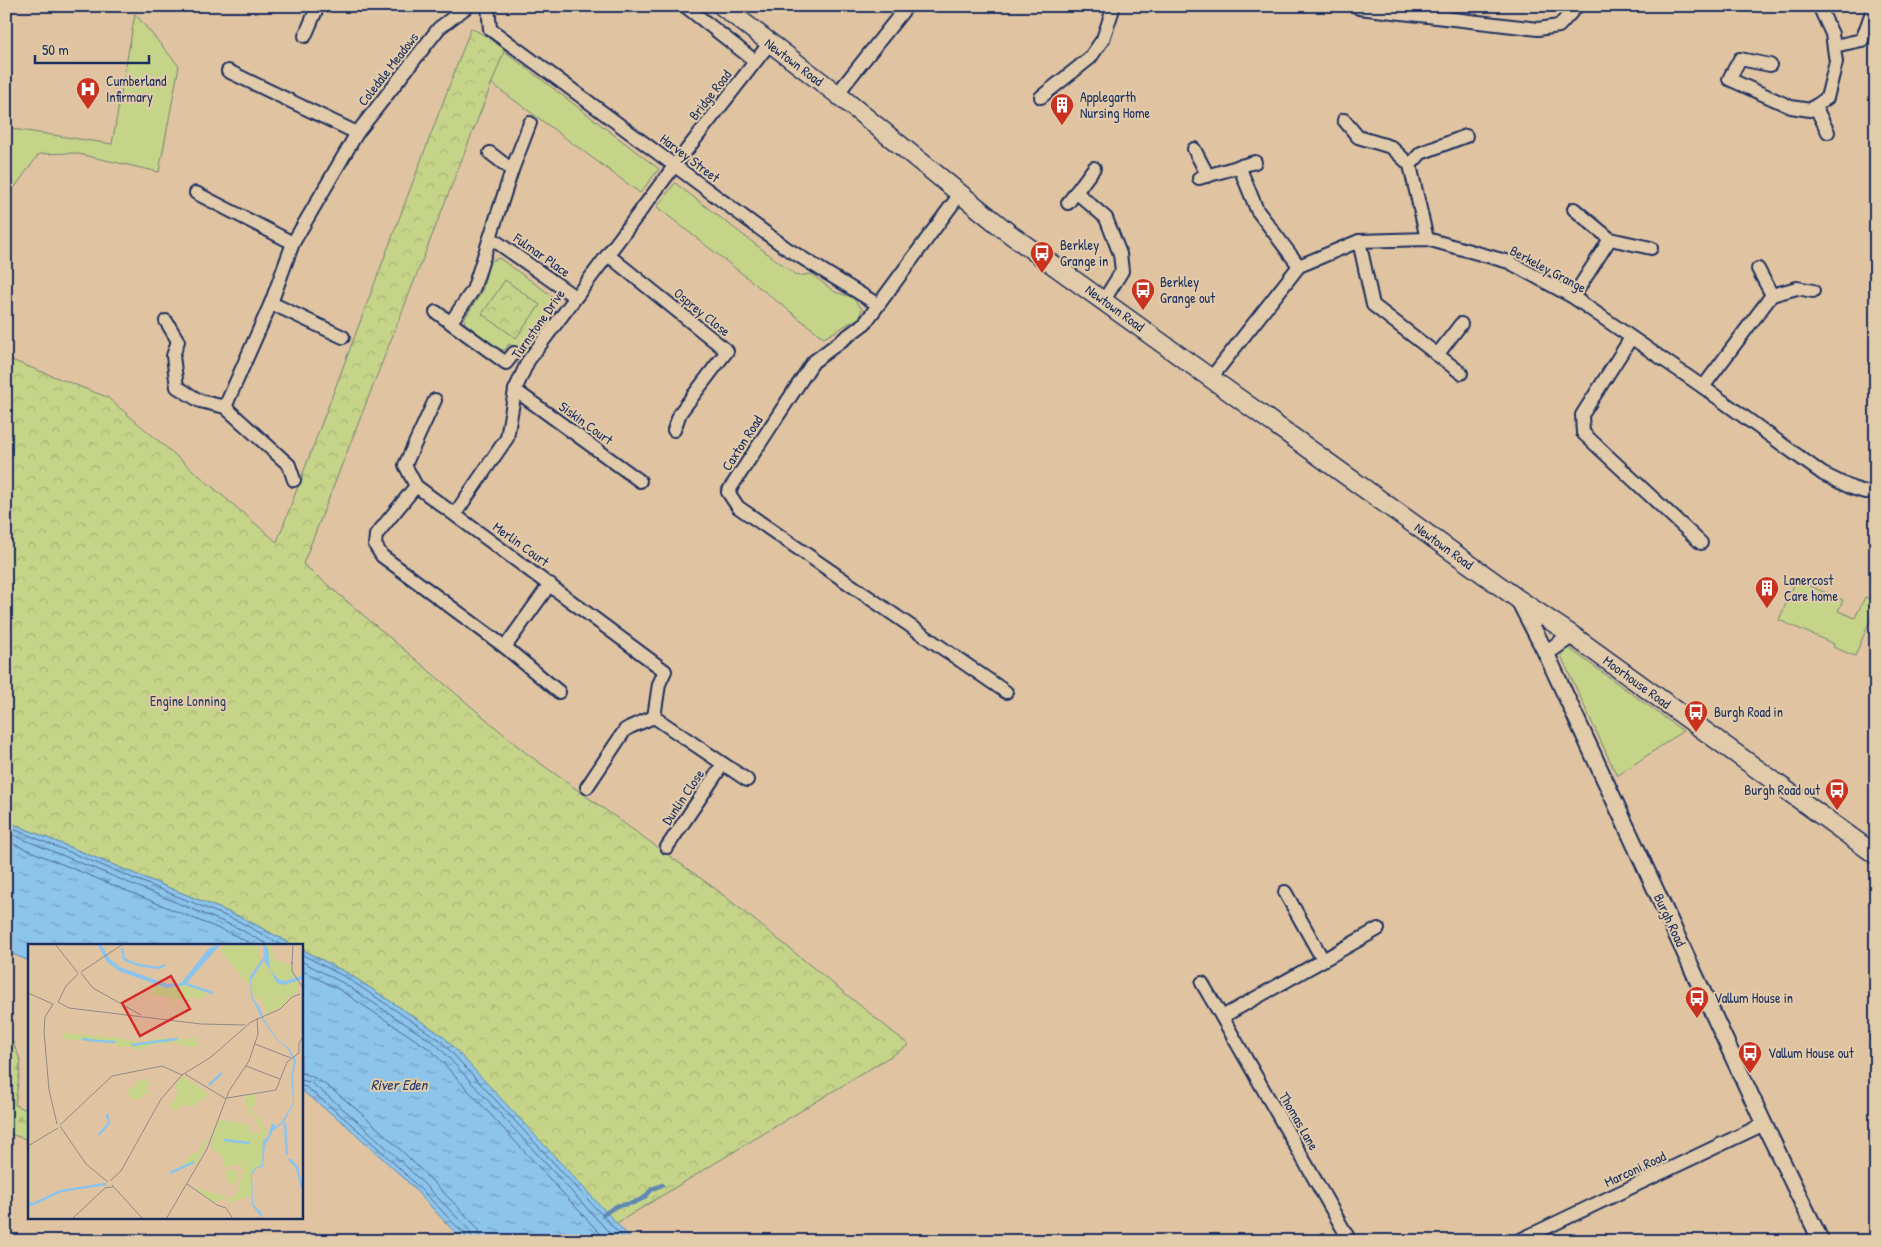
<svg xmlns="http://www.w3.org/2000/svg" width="1882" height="1247" font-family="'Patrick Hand',sans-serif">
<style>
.green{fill:#c5d488;stroke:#708273}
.forest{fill:url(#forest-firs);stroke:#708273}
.park{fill:url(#park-crowns);stroke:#708273}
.water{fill:url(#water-ripples);stroke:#5f88b3}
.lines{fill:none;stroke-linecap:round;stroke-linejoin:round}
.shore{stroke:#496b96;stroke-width:1}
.stream{stroke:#5f88b3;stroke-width:4.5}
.minor-casing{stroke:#1b2f5e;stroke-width:16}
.tertiary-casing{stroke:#1b2f5e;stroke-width:19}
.secondary-casing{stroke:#1b2f5e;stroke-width:21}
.minor{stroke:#e2cbab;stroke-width:12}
.tertiary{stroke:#e2cbab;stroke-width:15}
.secondary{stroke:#e2cbab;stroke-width:18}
.labels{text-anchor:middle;stroke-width:4;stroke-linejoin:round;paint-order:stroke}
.street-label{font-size:14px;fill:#1b2f5e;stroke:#e2cbab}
.poi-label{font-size:14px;fill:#1b2f5e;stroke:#e2cbab;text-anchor:start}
.park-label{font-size:14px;fill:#2c4062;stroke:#e2cbab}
.water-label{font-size:15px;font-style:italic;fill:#263e6c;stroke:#e2cbab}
.inset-river{fill:none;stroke:#8dc4eb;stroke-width:2.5}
.inset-road{fill:none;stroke:#918887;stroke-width:1}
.view{fill:#d62828;fill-opacity:0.15;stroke:#d62828;stroke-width:2.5}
.inset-edge{fill:none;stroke:#1b2f5e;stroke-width:2.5}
</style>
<defs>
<pattern id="forest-firs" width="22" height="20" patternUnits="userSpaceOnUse" patternTransform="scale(1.25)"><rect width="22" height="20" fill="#c5d488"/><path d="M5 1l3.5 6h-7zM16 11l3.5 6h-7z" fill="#a9b678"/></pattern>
<pattern id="park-crowns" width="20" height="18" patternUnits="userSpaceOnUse" patternTransform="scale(1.25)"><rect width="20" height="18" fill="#c5d488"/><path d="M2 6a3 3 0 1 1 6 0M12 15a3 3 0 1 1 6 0" fill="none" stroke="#a9b678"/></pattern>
<pattern id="water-ripples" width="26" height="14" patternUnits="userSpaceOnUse" patternTransform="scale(1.25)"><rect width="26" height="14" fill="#8dc4eb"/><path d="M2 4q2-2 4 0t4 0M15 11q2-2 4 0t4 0" fill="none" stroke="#72a0c2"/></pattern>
</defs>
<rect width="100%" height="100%" fill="#e0c4a2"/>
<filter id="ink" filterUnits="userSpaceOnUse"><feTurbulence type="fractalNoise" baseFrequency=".02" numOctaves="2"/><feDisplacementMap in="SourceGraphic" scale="10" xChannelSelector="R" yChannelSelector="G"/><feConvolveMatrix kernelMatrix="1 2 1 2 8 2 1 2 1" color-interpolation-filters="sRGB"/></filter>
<g filter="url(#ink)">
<g class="green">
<path d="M135 14 179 66 159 172 74 153 39 154 6 199V128L112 144Z"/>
<path d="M495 44 659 169 640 193 484 78Z"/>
<path d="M675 183 797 276 811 274 835 292 852 297 862 309 860 317 824 338 657 207Z"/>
<path d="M499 258 551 295 554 301V310L523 352 509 344 505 350 498 349 465 323 464 319 482 292 488 266 491 261Z"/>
<path d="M1796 580 1843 600 1838 611 1855 618 1865 597 1876 601V606L1855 656 1833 647 1834 644 1779 620Z"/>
<path d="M1566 646 1683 731 1617 776 1562 658 1561 650Z"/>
</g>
<path class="forest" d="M6 1026 21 1062 15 1105 29 1111V1140L10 1134 6 1158Z"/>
<g class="park">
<path d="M471 28 506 47 303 564 526 753 717 890 909 1045 612 1226 443 1036 349 974 301 949V946H295L243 918 6 821V358L107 397 277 542Z"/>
<path d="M505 280 540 305 516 338 482 314Z"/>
</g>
<g class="water">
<path d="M6 821 243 918 295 946H29V961L6 951Z"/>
<path d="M301 949 349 974 443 1036 633 1241H463L406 1180 346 1125 301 1090Z"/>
</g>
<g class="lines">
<g class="shore">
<path d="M6 826 240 922 284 946"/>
<path d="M6 832 238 928 270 946"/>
<path d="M6 841 234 935 255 946"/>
<path d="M301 954 347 978 440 1040 626 1241"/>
<path d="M301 961 343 983 436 1044 617 1241"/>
<path d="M301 970 340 990 431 1050 607 1241"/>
<path d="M301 1073C331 1074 450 1199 476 1226L479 1233 480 1241"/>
<path d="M301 1080 310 1082C368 1127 419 1178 470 1231L473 1241"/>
<path d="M301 1086 306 1087C364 1132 415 1182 465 1235L467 1241"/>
</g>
<path class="stream" d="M603 1215 616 1206 633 1203 644 1198 652 1189 662 1185"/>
<g class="minor-casing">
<g id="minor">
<path d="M488 6 490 29 786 248 877 304"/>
<path d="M685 6 755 61"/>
<path d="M1358 6 1359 8 1538 29 1559 26 1577 6"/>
<path d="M305 36 318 6"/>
<path d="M1834 46 1862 40 1872 12"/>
<path d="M1770 65 1740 59 1729 79 1791 107 1810 110 1827 98 1836 62 1832 34 1819 6"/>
<path d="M228 71 357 133"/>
<path d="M837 94 907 6"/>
<path d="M1041 97 1090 58 1103 39 1114 6"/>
<path d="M1815 106 1828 132"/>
<path d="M1344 120 1358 137 1391 147 1410 165 1427 239"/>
<path d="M1194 149 1208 176"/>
<path d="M490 153 512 170"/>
<path d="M1410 165 1421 153 1466 136"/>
<path d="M1239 166 1257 210 1299 266"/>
<path d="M1199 178 1255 162"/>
<path d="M1076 192 1106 218 1120 254 1122 271 1104 300"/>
<path d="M196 193 293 243"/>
<path d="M960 194 865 323 813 362 728 492 738 507 1006 692"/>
<path d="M1068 203 1094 168"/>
<path d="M1574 209 1610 239 1651 248"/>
<path d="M491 238 575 297"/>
<path d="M1359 241 1373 305 1461 373"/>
<path d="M608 255 727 351 680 413 674 430"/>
<path d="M1758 269 1772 295"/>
<path d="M1573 297 1610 239"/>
<path d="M271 303 343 337"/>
<path d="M436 312 506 363 514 353"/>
<path d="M166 321 178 341 173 356 177 387 200 401 225 407 289 465 294 480"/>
<path d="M451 322 473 290 512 170 530 123"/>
<path d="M1631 338 1582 415 1583 433 1701 543"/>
<path d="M1437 355 1461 324"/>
<path d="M1211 378 1299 266 1359 241 1427 239 1509 262 1573 297 1703 387 1823 474 1852 488 1865 492 1876 491"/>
<path d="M1703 387 1772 295 1797 288 1813 291"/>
<path d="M515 390 640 481"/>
<path d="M435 400 405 465 416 486 665 671 659 684 654 717"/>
<path d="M225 407 271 303 293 243 357 133 439 28 468 6"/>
<path d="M416 486 376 535 375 545 382 556 505 647 559 692"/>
<path d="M455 514 507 438 515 390 528 361 675 165 769 44"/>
<path d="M505 647 550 584"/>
<path d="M654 717 747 780"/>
<path d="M587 787 625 730 630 727 654 717"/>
<path d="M667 847 723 764"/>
<path d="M1285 892 1323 960"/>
<path d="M1202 983 1222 1017"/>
<path d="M1350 1241 1222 1017 1378 929"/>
<path d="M1518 1241 1764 1124"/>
</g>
</g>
<g class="tertiary-casing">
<g id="tertiary">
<path d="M1518 599 1546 653 1764 1124 1821 1241"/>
<path d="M1546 653 1572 635"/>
</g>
</g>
<g class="secondary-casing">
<path id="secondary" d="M722 6 837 94 1010 234 1518 599 1572 635 1876 855"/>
</g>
<use href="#minor" class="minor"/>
<use href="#tertiary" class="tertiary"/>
<use href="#secondary" class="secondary"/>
</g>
</g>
<defs>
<g id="hospital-pin" transform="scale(1.25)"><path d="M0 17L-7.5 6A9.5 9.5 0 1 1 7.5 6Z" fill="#c8321e" stroke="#e2cbab"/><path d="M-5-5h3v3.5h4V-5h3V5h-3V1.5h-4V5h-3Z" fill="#fff"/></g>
<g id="building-pin" transform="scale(1.25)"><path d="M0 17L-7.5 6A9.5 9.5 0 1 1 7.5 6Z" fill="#c8321e" stroke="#e2cbab"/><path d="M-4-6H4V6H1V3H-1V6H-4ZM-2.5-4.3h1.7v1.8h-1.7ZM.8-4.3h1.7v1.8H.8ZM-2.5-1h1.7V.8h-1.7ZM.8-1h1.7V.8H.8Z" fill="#fff"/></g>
<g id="bus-pin" transform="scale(1.25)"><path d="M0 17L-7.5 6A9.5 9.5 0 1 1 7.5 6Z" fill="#c8321e" stroke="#e2cbab"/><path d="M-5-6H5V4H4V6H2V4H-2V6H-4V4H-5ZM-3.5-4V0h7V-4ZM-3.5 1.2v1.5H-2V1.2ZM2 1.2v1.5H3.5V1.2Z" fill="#fff"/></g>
</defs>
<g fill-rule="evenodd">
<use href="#hospital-pin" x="88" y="89"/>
<use href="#building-pin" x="1062" y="105"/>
<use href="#bus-pin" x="1042" y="253"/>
<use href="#bus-pin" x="1143" y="290"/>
<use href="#building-pin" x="1767" y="588"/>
<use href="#bus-pin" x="1696" y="712"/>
<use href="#bus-pin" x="1837" y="790"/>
<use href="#bus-pin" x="1697" y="998"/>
<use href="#bus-pin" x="1750" y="1053"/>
</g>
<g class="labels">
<g class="street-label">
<text transform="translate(794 62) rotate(37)" y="5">Newtown Road</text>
<text transform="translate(388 69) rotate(-52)" y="5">Coledale Meadows</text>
<text transform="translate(710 95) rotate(-52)" y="5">Bridge Road</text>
<text transform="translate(690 158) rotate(37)" y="5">Harvey Street</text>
<text transform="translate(542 255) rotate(35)" y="5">Fulmar Place</text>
<text transform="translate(1548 269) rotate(28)" y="5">Berkeley Grange</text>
<text transform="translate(1115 308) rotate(36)" y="5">Newtown Road</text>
<text transform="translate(702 312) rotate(39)" y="5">Osprey Close</text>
<text transform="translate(538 324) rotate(-55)" y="5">Turnstone Drive</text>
<text transform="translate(586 423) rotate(36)" y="5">Siskin Court</text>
<text transform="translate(742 443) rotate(-57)" y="5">Caxton Road</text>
<text transform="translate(521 544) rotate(36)" y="5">Merlin Court</text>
<text transform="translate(1444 546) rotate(36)" y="5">Newtown Road</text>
<text transform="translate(1637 682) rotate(36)" y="5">Moorhouse Road</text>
<text transform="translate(683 797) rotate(-56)" y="5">Dunlin Close</text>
<text transform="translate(1670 920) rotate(65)" y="5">Burgh Road</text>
<text transform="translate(1299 1121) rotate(60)" y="5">Thomas Lane</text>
<text transform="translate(1635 1169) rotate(-25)" y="5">Marconi Road</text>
</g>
<g class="poi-label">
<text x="106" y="86">Cumberland<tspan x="106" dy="16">Infirmary</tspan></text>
<text x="1080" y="102">Applegarth<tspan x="1080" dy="16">Nursing Home</tspan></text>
<text x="1060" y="250">Berkley<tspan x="1060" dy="16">Grange in</tspan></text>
<text x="1160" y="287">Berkley<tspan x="1160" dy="16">Grange out</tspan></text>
<text x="1784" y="585">Lanercost<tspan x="1784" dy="16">Care home</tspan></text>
<text x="1714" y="717">Burgh Road in</text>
<text x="1820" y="795" text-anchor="end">Burgh Road out</text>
<text x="1714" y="1003">Vallum House in</text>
<text x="1768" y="1058">Vallum House out</text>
</g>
<g class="park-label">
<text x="188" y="706">Engine Lonning</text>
</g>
<g class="water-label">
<text x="399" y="1090">River Eden</text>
</g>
</g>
<g transform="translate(28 944)">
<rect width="275" height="275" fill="#e0c4a2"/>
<path d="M243 52 256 57 260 55 256 61 241 69 239 66 238 70 234 53ZM119 134 121 140H126L118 144 127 154 119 148 112 155 105 156 98 145 107 144V139ZM185 185 168 222 166 218 150 225 165 209 169 210ZM203 225 210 229 208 241 199 238 198 226Z" fill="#c5d488"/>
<path d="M191 176 222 180 221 217 196 224 194 211 182 203Z" fill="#c5d488"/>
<path d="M200 0 231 2 232 18 222 30 220 41 192 6ZM238 0H243L246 15 263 22 267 33 256 38 246 32 240 20ZM236 17 249 39 256 41 269 36 270 48 255 57 252 56 256 54 255 53 251 55 236 52 237 60 229 54 224 48 223 35ZM158 40 178 47 176 54 147 55 149 71 145 54 122 50 128 41 142 44ZM35 89 93 94 111 99 132 94 163 95 169 92 167 96 172 102 160 103 142 97 139 100H125L108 107 105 102 90 103 87 99 35 95ZM154 132 178 147 179 151 166 162H152L149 167 143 165V160L150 151 147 142ZM226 150 228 162H222L226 174 220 170 217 156 219 151ZM231 171 238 188 245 181 235 196 234 220 223 230 224 251 201 259 200 254 186 258 165 243 202 254 208 251 216 225 210 222 221 216V189H234L228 177Z" fill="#c5d488"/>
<path d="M69 0H73L82 15 92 23 139 40 153 39 181 4 193 0 157 41 138 44 91 27 79 18ZM235 0 240 4 242 26 250 35 257 37 275 31V35L256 41 249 39 236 16 223 36 225 54 232 64 236 75 250 96 261 104 268 116 265 133 266 159 256 178 245 187 237 202 235 223 229 224 224 231 225 260 234 269V275L224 261 223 230 226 225 234 221 235 196 240 193 244 179 248 182 253 179 265 159 263 132 266 117 260 105 249 96 234 75 223 52 222 32 236 13Z" fill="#8dc4eb"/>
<path class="inset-river" d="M94 4 96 15 110 21 131 24 137 21M158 40 185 49M54 95 70 97M70 97 87 98M103 101 149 95M181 141 194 129M257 179 259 211M71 191 81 179 79 170M196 196 221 199M261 215 269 223 274 244M142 229 166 218M0 258 3 261 33 247 78 240"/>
<path class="inset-road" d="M27 0 50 29M264 18V27L275 44M264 20 265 0M53 28 95 0M53 29 65 44 113 71M0 49 25 60M30 58 41 64 173 80 217 81M30 58 38 42 50 30M25 60 17 73 16 87 21 146 29 180M227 100 263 114M218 122 252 135M157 130 198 155M199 154 248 146 259 118 271 109V99L275 93M32 181 84 132 134 122 154 131M32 182 58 220 80 238M0 202 30 184M82 237 93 227 133 155 154 131 183 113 223 78 252 65 264 53 272 50M159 240 189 261 198 264 205 275M84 241 115 275M44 275 77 244 85 243M138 275 179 205 201 147 221 117 230 90 229 74"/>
<path class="view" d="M143 32 162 65 112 92 94 59Z"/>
<rect width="275" height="275" class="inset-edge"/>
</g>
<rect width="1882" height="1247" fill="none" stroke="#e2cbab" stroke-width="25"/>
<rect x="12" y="12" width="1857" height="1222" fill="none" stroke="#1b2f5e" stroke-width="2" filter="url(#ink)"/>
<path d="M35 55v8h114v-8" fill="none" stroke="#1b2f5e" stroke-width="2.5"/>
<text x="42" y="55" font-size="15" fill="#1b2f5e" stroke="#e2cbab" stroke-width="4" paint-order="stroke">50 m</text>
</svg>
